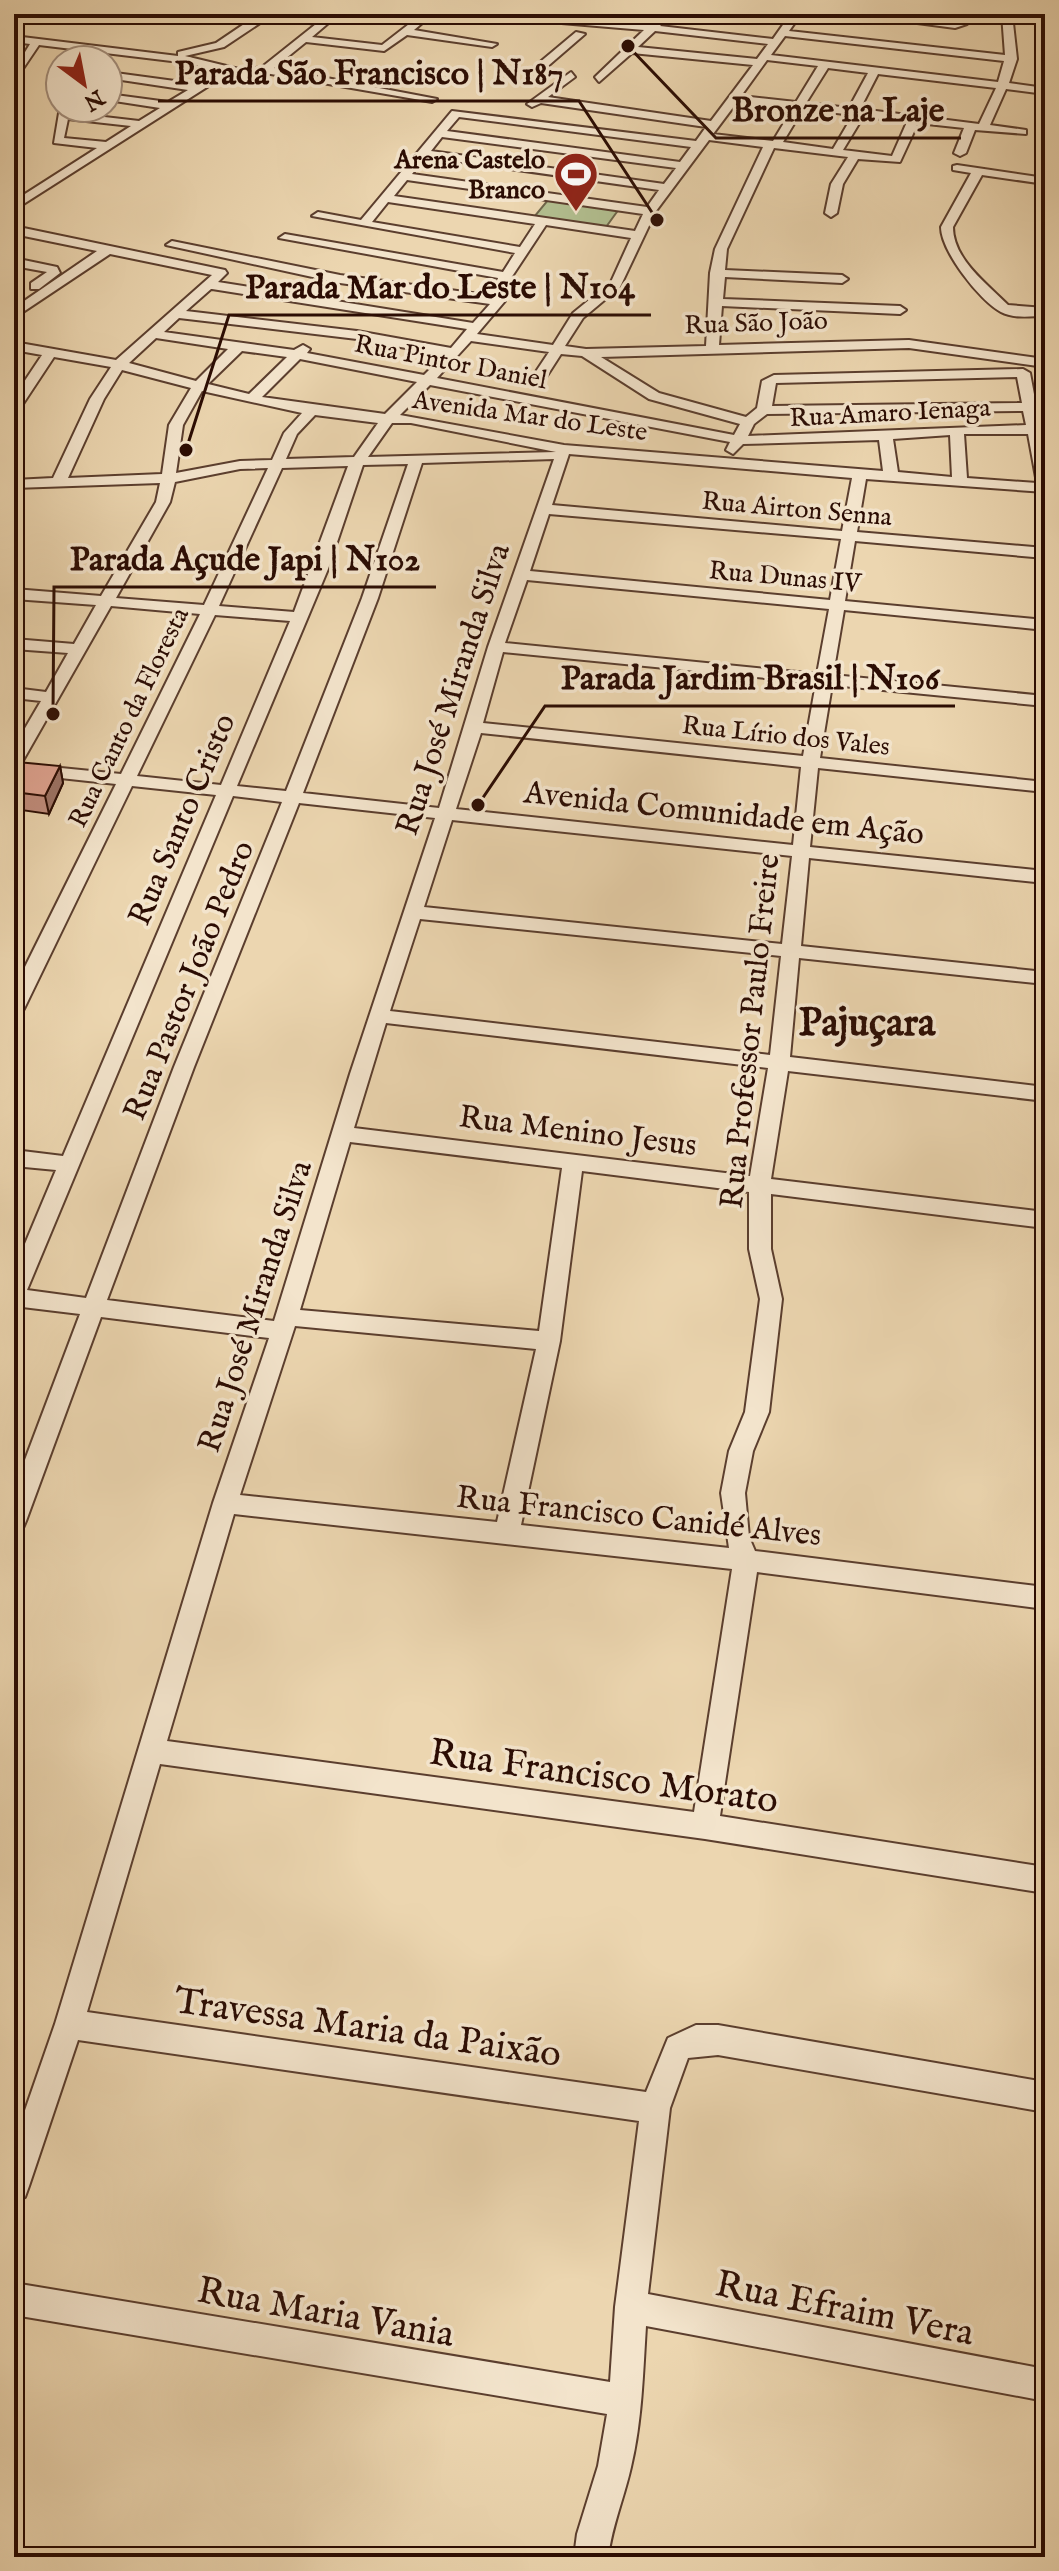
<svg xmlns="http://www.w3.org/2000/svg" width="1059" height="2571" font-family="'IM FELL English',serif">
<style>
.green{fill:#b2bf90;stroke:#6e664a;stroke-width:2}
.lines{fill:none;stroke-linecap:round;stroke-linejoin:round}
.minor-casing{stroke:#5b3e2e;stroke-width:4}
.minor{fill:#f3e4cc;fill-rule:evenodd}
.wall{fill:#c28e7e;stroke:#2b0c03;stroke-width:2}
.shaded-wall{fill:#9e7467;stroke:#2b0c03;stroke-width:2}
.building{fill:#e1a593;stroke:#2b0c03;stroke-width:2}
.labels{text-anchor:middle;stroke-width:7;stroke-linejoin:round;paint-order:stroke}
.far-poi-label{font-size:26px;font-weight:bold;fill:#2b0c03;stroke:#f3e4cc;text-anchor:end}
.far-street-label{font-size:26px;fill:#2b0c03;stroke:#f3e4cc}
.street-label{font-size:32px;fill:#2b0c03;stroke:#f3e4cc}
.near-street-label{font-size:38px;fill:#2b0c03;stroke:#f3e4cc}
.district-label{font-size:40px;font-weight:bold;fill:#2b0c03;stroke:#f3e4cc}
.leader{fill:none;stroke:#2b0c03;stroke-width:3}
.callout-dot{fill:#2b0c03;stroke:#f3e4cc;stroke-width:3}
.callout-label{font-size:34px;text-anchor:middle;font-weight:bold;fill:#2b0c03;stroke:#f3e4cc;stroke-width:7;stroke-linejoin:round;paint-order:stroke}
</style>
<rect width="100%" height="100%" fill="#ecd6b0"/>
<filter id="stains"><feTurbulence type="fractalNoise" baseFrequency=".0025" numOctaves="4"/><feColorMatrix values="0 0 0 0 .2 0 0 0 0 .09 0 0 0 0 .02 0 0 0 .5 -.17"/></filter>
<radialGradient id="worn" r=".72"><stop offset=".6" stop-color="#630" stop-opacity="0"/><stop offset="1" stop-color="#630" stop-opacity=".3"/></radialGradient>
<path class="green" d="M548 200 619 209 606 227 534 217Z"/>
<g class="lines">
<g class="minor-casing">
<g id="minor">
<path d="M259 14 322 19 328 14H339L312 37 382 45 422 14H433L414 30 497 44 492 47 407 35 384 51 306 42 274 68 437 99 432 102 265 73 243 76 229 73 14 210V201L97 148 54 143 60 107 70 108V113L139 121 160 108 108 100V94L168 102 188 90 108 78V72L197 84 219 70 188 63 39 45 14 82V70L30 44 14 42V36L178 56V52L216 43ZM269 17 316 24 262 67 243 70 185 56 224 47ZM68 119 131 126 106 142 64 138Z"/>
<path d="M454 14H509L650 25 661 14H672L660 26 773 39 785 22 734 14H801L789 31 1005 55 1002 14H1012L1017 59 1009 83 1045 88V94L1006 89 990 125 1026 130V134L975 130 966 153 960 156 954 153 964 128 918 123 900 162 858 159 843 184 837 213 831 217 825 213 831 184 848 157 774 148 727 249 725 270 842 275 848 279 842 283 725 277 723 299 900 306 906 310 900 314 722 306 719 345 909 340 1045 359V367L909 348 601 357 659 393 746 417 757 408 762 381 774 375 1023 369 1030 373 1040 426H1045V434H1042L1045 492 866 479 857 532 1045 548V558L855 541 845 601 1045 620V630L844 610 833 675 1045 696V706L832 685 820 758 1045 782V792L818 768 810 847 1045 871V883L809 858 801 946 1045 972V984L799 958 790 1057 1045 1087V1101L788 1071 771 1179 1045 1212V1228L771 1194V1249L782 1299 769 1412 753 1451 745 1493 749 1537 755 1551 1045 1587V1609L757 1572 720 1816 1045 1867V1893L705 1839 160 1764 87 2012 646 2092 668 2038 696 2025H718L1045 2082V2112L718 2055 688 2058 670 2108 648 2294 1045 2369V2401L646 2326C643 2373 642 2421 631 2467 624 2498 612 2526 608 2557H574L577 2534 598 2466 607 2414 14 2315V2283L610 2382 615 2307 639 2121 78 2040 29 2186 25 2197 14 2201V2142L55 2024 213 1503 269 1338 101 1317 26 1521 23 1528 14 1531V1489L80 1314 14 1306V1270L56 1170 14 1166V1150L63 1156 216 795 132 786 24 1009 14 1016V989L116 784 14 773V747L41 701 14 698V688L46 692 68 653 14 649V639L74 644 96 605 14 599V589L101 596 156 502 160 483 14 488V480L53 478 90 399 111 367 54 357 19 410 14 411V397L42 355 14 350V342L116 360 212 275 110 254 14 318V308L97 251 14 234V226L225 270 227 273 218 282 473 323 490 304 340 283 166 245 172 241 340 275 494 296 498 278 279 238 285 234 503 272 515 253 312 216 318 212 361 220 452 111 696 141 706 127 541 103 532 107 527 104 571 72 575 77 548 97 711 121 753 65 632 53 599 82 595 77 644 30ZM655 31 768 44 757 59 638 47ZM785 36 1004 61 998 82 771 55ZM767 60 818 66 796 102 741 96ZM828 68 868 73 849 108 806 103ZM878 74 996 88 979 124 860 109ZM737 102 793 108 773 141 713 134ZM803 109 853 115 833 149 783 142ZM459 117 691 147 680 162 447 131ZM863 117 907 122 892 156 843 150ZM442 137 676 168 664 184 431 151ZM709 140 763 147 715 249 710 273 706 346 586 349 565 346 583 318 620 287 656 211ZM426 157 659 190 647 207 412 174ZM407 180 643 214 635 231 394 196ZM388 202 535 224 520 247 372 222ZM546 225 631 238 611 282 573 313 553 345 477 334 505 301 509 281ZM211 289H212L467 329 451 348 357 331 186 311ZM179 318 357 339 444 355 424 375 307 353 310 349 303 345 294 350 164 332ZM156 338 228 349 196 381 129 363ZM471 341 549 352 531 379 533 382H543L561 354 582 356 649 399 740 424 734 435 437 378ZM242 351 287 357 249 394 208 384ZM300 359 417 382 385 414 262 397ZM122 370 191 388 169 425 162 474 68 478 104 399ZM1017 377 1022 403 772 406 776 383ZM430 385 730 442 726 450 733 454 743 444 879 440 883 471 564 445 400 415ZM202 391 302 413 284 433 272 460 240 461 176 473 183 425ZM1023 411 1026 425 748 436 754 424 767 414ZM315 415 378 423 354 457 286 459 297 434ZM392 423H411L556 452 368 457ZM964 434H1028L1037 483 967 478ZM950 435 952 477 898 472 893 439ZM569 454 852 478 842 531 552 505ZM554 459 488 647 439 808 303 793 378 598 422 463ZM408 464 362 598 286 791 237 786 328 569 363 465ZM348 466 294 612 219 606 282 468ZM268 468 204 605 116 598 170 502 175 482 240 469ZM549 514 841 539 830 600 530 571ZM527 580 829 609 817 674 505 643ZM111 606 200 614 121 774 21 764ZM215 615 290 621 221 785 137 776ZM503 652 816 683 803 756 483 723ZM481 733 801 767 793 845 456 809ZM233 796 282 802 174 1067 86 1298 27 1290ZM299 803 435 818 350 1074 274 1321 107 1300 194 1067ZM452 820 792 856 782 944 424 907ZM420 919 781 956 770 1055 390 1011ZM386 1023 768 1068 750 1176 354 1128ZM350 1142 562 1168 539 1331 300 1310ZM582 1171 749 1192V1249L760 1299 745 1412 729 1451 721 1493 729 1548 521 1525 560 1341ZM295 1326 536 1349 497 1522 240 1495ZM234 1514 732 1569 694 1812 167 1741Z"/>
<path d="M849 14 955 22 954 14H964L967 24 955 28Z"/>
<path d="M576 32 585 34 541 72H533V68Z"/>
<path d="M957 165 1045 178V184L982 175 953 227C953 259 987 284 1008 305L1045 308V316C1031 316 1014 319 1001 312 980 301 941 251 941 227L971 173 953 170V166Z"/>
<path d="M1045 231V245L1039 241V235Z"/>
<path d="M14 258 57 267 60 273 39 289H31V283L47 272 14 266Z"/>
</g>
</g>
<use href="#minor" class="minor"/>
</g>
<path class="wall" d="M60 766 63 783 49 814 14 809V767Z"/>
<path class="shaded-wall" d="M60 766 63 783 49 814 45 796Z"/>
<path class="building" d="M17 762 60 766 45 796 14 792V767Z"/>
<defs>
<g id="stadium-pin" transform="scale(2.3)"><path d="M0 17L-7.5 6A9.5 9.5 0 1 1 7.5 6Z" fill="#8f2418" stroke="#f3e4cc"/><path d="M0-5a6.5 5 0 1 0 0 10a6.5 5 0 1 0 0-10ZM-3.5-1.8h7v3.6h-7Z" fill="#fff"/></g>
</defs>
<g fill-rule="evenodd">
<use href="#stadium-pin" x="576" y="174"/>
</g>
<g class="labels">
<g class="far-poi-label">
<text x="545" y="168">Arena Castelo<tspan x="545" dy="30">Branco</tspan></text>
</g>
<g class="far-street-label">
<text transform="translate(756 322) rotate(-2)" y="9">Rua São João</text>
<text transform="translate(451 361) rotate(11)" y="9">Rua Pintor Daniel</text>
<text transform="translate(890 412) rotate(-3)" y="9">Rua Amaro Ienaga</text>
<text transform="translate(530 415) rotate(8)" y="9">Avenida Mar do Leste</text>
<text transform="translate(797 508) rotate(5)" y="9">Rua Airton Senna</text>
<text transform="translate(785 576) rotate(5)" y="9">Rua Dunas IV</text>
<text transform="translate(128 717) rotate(-64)" y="9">Rua Canto da Floresta</text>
<text transform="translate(786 735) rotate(6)" y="9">Rua Lírio dos Vales</text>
</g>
<g class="street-label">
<text transform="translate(452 689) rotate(-72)" y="11">Rua José Miranda Silva</text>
<text transform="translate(724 812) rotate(6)" y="11">Avenida Comunidade em Ação</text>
<text transform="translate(181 819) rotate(-67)" y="11">Rua Santo Cristo</text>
<text transform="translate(188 980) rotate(-68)" y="11">Rua Pastor João Pedro</text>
<text transform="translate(749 1031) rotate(-84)" y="11">Rua Professor Paulo Freire</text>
<text transform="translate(578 1130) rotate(7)" y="11">Rua Menino Jesus</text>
<text transform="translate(254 1306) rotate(-72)" y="11">Rua José Miranda Silva</text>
<text transform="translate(639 1515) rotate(6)" y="11">Rua Francisco Canidé Alves</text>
</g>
<g class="near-street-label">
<text transform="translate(604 1775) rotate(8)" y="13">Rua Francisco Morato</text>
<text transform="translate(368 2026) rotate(8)" y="13">Travessa Maria da Paixão</text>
<text transform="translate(845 2307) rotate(11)" y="13">Rua Efraim Vera</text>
<text transform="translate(326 2311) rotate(10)" y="13">Rua Maria Vania</text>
</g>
<g class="district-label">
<text x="867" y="1035">Pajuçara</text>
</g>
</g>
<path class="leader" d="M657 220L579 101H158M628 46L716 138H961M186 450L229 315H651M53 714L54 587H436M478 805L545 706H955"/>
<g class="callout-dot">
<circle cx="657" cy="220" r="8"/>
<circle cx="628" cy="46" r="8"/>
<circle cx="186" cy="450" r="8"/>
<circle cx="53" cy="714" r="8"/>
<circle cx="478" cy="805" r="8"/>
</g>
<g class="callout-label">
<text x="369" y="84">Parada São Francisco | N187</text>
<text x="838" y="121">Bronze na Laje</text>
<text x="440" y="298">Parada Mar do Leste | N104</text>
<text x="245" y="570">Parada Açude Japi | N102</text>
<text x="750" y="689">Parada Jardim Brasil | N106</text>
</g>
<rect width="1059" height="2571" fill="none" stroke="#ecd6b0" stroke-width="48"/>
<rect x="16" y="16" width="1027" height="2539" fill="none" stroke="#2b0c03" stroke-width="4"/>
<rect x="24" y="24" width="1011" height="2523" fill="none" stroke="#2b0c03" stroke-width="2"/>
<g transform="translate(84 84) rotate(148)"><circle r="38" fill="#f3e4cc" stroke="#a38e7c" stroke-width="2"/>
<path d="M0-6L14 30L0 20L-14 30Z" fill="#8f2418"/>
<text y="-12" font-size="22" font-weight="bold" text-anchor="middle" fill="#2b0c03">N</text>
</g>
<rect width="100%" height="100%" filter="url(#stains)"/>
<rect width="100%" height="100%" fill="url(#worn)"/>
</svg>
